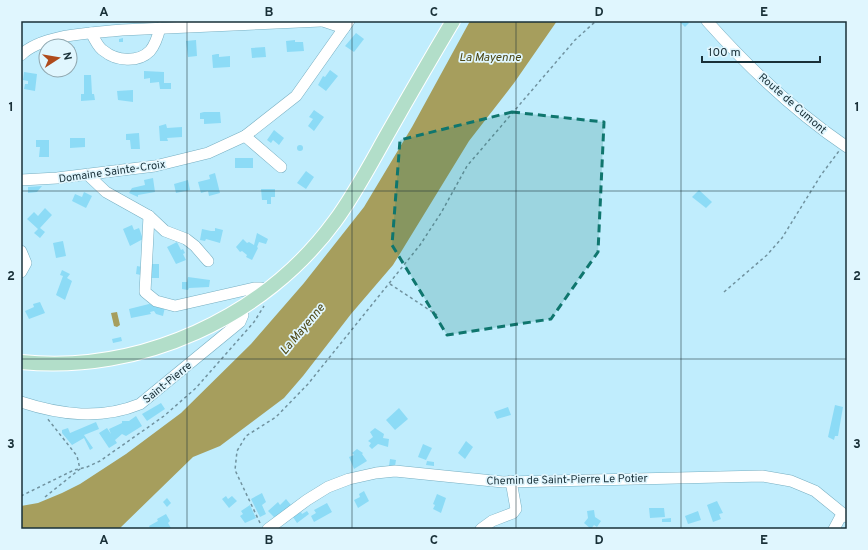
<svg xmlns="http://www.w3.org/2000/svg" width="868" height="550" font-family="Overpass,sans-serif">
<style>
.water{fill:#a69e5d}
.building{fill:#8cdbf6}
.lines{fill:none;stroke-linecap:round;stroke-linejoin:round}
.minor-casing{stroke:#77afc2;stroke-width:12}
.major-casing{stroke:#fff;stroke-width:16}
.path{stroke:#70929f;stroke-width:1.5;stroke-dasharray:3 3;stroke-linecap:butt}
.minor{stroke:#fff;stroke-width:11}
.major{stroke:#b2dec9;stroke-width:14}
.marked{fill:#0f766e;fill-opacity:0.2;stroke:#0f766e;stroke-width:3;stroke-dasharray:8 5;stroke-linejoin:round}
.grid{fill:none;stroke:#193038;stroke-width:1;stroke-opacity:0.55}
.labels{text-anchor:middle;stroke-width:3.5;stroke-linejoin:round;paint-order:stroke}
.street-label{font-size:11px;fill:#193038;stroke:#e0f6fe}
.water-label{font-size:12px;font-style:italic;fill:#4c4613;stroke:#e0f6fe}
.neatline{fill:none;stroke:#193038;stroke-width:1.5}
.grid-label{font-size:13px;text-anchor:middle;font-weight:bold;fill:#193038}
</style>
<rect width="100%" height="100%" fill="#c0edfd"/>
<g class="water">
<path d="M470 21H557L514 83 469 141 393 265 351 314 303 376 284 398 220 446 193 457 119 529H21V506L38 503 62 493 80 484 126 454 181 413 251 344 304 283 364 207 412 127Z"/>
<path d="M117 312 120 325 117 327 114 326 111 313Z"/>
</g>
<g class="building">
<path d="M679 21H687L689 23 685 27Z"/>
<path d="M356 33 364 39 354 52 345 46Z"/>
<path d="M123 38V42H119V39Z"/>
<path d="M196 40 197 56 188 57 186 41Z"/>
<path d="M295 40V42H303L304 51 287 52 286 41Z"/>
<rect x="70" y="47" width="5" height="9"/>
<path d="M265 47 266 57 252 58 251 48Z"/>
<path d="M217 54H219V57L230 56V67L213 68 212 55Z"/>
<path d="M330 70 338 76 326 91 318 85 323 76 325 77Z"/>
<path d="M144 71 164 72V83H171V89H160L159 82 150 83V78L144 79Z"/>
<path d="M24 72 37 74 35 91 24 89 25 84H28V81L23 80Z"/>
<path d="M84 75H91L92 94H94L95 100 81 101V94H84Z"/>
<path d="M133 90V102L118 100 117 91Z"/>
<path d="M314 110 324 117 314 131 308 126 313 119 309 117Z"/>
<path d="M204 112H220L221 123 204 124V119H200V113Z"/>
<path d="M166 124 167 128 182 127V137L167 138 168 141H160L159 126Z"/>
<path d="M274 130 284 138 279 145 273 140 271 143 267 140Z"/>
<path d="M139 133 140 149H131L130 140H126V134Z"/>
<path d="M70 138H85V147L70 148Z"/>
<path d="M36 140H49V157H39L40 147H36Z"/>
<circle cx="300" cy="148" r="3"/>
<rect x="235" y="158" width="18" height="10"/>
<path d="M306 171 314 177 306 189 297 183Z"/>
<path d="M215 173 220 193 209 196 208 191 201 193 198 182 210 179 209 175Z"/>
<path d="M153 178 155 192 138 195V197L129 193 132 188 145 185 144 180Z"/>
<path d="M188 180 190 190 176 193 174 184Z"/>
<path d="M42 186 37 192 28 193V187Z"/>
<path d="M261 189H275V197H271V204H267V200H262Z"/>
<path d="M699 190 712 202 706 208 692 197Z"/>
<path d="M84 192 92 196 86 208 72 201 75 194 82 197Z"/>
<path d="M45 208 52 215 40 228 45 232 40 238 34 233 38 229 27 219 34 212 38 216Z"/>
<path d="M132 225 134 230 139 228 143 239 130 246 123 229Z"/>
<path d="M215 228 223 230 220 243 206 239 205 241 200 240 202 229 211 231H215Z"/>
<path d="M257 233 268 239 266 244 259 242 257 247 258 248 252 260 246 257 247 255 242 251 240 252 236 247 243 239 247 243 249 242 254 245Z"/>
<path d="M63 241 66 256 56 258 53 243Z"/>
<path d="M177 242 181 250 183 249 185 253 183 254 186 260 176 264 167 247Z"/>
<path d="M150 264H159V278H151Z"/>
<path d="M137 266 142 267 141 275 136 274Z"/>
<path d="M62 270 70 274 67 278 72 281 65 300 56 295 63 276 60 275Z"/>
<path d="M188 277 210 280 209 287 189 288 188 290 182 289V282H187Z"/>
<path d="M40 302 45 313 29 319 25 311 34 307 33 304Z"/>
<path d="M149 304 165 307 163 316 156 314 154 311 150 312 151 314 131 318 129 309Z"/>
<path d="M121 337 122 341 113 343 112 339Z"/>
<path d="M161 403 165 409 147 421 142 414Z"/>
<path d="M835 405 843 407 838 436H835L834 440 828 437Z"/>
<path d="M508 407 511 415 497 419 494 412Z"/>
<path d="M399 408 408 419 395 430 386 420Z"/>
<path d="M136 416 142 426 126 436 122 434 115 440 117 443 109 448 99 433 107 428 111 434 109 429 122 423V421H129Z"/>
<path d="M96 422 99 429 84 435 93 448 90 450 84 438 72 445 62 433V430L68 428 70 433Z"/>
<path d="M375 428 384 434 383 438 389 439 388 447 378 444 372 449 369 446 371 443 368 441 373 437 370 432Z"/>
<path d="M466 441 473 447 465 459 458 453Z"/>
<path d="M423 444 432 448 426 460 418 457Z"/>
<path d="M357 449 363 453 362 454 367 461 354 469 349 457 354 455 352 453Z"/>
<path d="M390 459 396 460 395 466H389Z"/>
<path d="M427 461 434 462V466L426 465Z"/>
<path d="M364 491 369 501 358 508 354 500 360 497 359 494Z"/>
<path d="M262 493 266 502 262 505 266 514 260 517 251 499Z"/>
<path d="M437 494 446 498 441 513 433 509 435 505 433 504Z"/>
<path d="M226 496 228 499 232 496 237 501 229 508 222 499Z"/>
<path d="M167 498 171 503 167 507 163 502Z"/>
<path d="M286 499 291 505 275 518 268 511 278 502 280 505Z"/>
<path d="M717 501 723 513 719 514 721 519 713 522 707 505Z"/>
<path d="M327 503 332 512 314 522 311 516 316 513 314 510Z"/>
<path d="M250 505 256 518 245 523 240 516 243 514 241 511Z"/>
<path d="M649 508H664L665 517 650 518Z"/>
<path d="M594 510 595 517 601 521 597 527 594 525 591 529 584 523 588 518 587 511Z"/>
<path d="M307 511 309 514 297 523 293 517 301 512 302 514Z"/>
<path d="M698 511 701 520 688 524 685 516Z"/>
<path d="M166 514 170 521 168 523 171 528 148 529 150 528 149 526 158 521 157 519Z"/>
<path d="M671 518V522H662V519Z"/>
</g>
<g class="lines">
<g class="minor-casing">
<g id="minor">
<path d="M323 21 344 28"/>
<path d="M707 21C749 68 795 112 847 147"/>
<path d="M91 33C95 39 98 48 104 51 116 61 138 63 150 51 155 45 158 36 160 28"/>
<path d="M21 55C42 34 93 33 122 30L321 21"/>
<path d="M245 136 281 167"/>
<path d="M88 175 106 192 149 216 165 231 186 239 195 246 208 261"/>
<path d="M21 180 57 178 155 166 208 153 245 136 296 96 349 21"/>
<path d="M149 216 145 292 156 301 175 306 254 288H261L267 290"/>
<path d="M21 251 26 263 21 272"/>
<path d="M21 402C61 415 101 420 140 404L240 322 243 315 240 309"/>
<path d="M268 529 307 500 328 487 349 479 376 473 395 471 503 482 762 476 791 481 815 491 847 517"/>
<path d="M481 529 492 521 513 513 516 509 511 481"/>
<path d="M834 529 842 514"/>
</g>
</g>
<g class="major-casing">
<path id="major" d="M21 362C140 374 264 318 335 221 355 194 371 163 388 133 409 96 431 58 453 21"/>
</g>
<g class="path">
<path d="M390 284 437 315"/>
<path d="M724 292 767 255 782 238 821 175 839 151"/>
<path d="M21 496 74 470 87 467 100 461 164 416 196 388 254 322 264 306"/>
<path d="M45 497 80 469 77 456 47 418"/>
<path d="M260 523 235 470 237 451 246 436 276 417 308 384 420 245 441 213 467 166 575 40 596 21"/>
</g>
<use href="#minor" class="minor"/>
<use href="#major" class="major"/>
</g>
<path class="marked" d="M512 112 604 122 598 252 551 319 447 335 392 245 400 140Z"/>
<path class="grid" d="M187 21V529M352 21V529M516 21V529M681 21V529M21 191H847M21 359H847"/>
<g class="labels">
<g class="street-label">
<text transform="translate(793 103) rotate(41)" y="4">Route de Cumont</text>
<text transform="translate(112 171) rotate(-8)" y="4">Domaine Sainte-Croix</text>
<text transform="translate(167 382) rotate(-39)" y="4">Saint-Pierre</text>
<text transform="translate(567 479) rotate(-1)" y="4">Chemin de Saint-Pierre Le Potier</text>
</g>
<g class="water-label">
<text x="490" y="61">La Mayenne</text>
<text transform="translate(302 329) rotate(-50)" y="4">La Mayenne</text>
</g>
</g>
<rect width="868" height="550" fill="none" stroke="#e0f6fe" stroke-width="44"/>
<g transform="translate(58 58) rotate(78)"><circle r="19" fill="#e0f6fe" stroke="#90a7af"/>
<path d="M0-3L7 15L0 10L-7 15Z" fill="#af4a1b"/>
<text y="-6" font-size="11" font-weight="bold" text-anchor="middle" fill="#193038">N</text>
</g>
<path d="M702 56v6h118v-6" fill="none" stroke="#193038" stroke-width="2"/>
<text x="708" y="56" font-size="12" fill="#193038" stroke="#e0f6fe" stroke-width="3" paint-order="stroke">100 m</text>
<rect x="22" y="22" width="824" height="506" class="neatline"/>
<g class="grid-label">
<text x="104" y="16">A</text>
<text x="269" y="16">B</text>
<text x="434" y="16">C</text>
<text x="599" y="16">D</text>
<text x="764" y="16">E</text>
<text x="11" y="111">1</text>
<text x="857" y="111">1</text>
<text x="11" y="280">2</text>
<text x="857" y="280">2</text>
<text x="11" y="448">3</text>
<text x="857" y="448">3</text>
<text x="104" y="544">A</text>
<text x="269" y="544">B</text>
<text x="434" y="544">C</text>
<text x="599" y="544">D</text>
<text x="764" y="544">E</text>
</g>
</svg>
